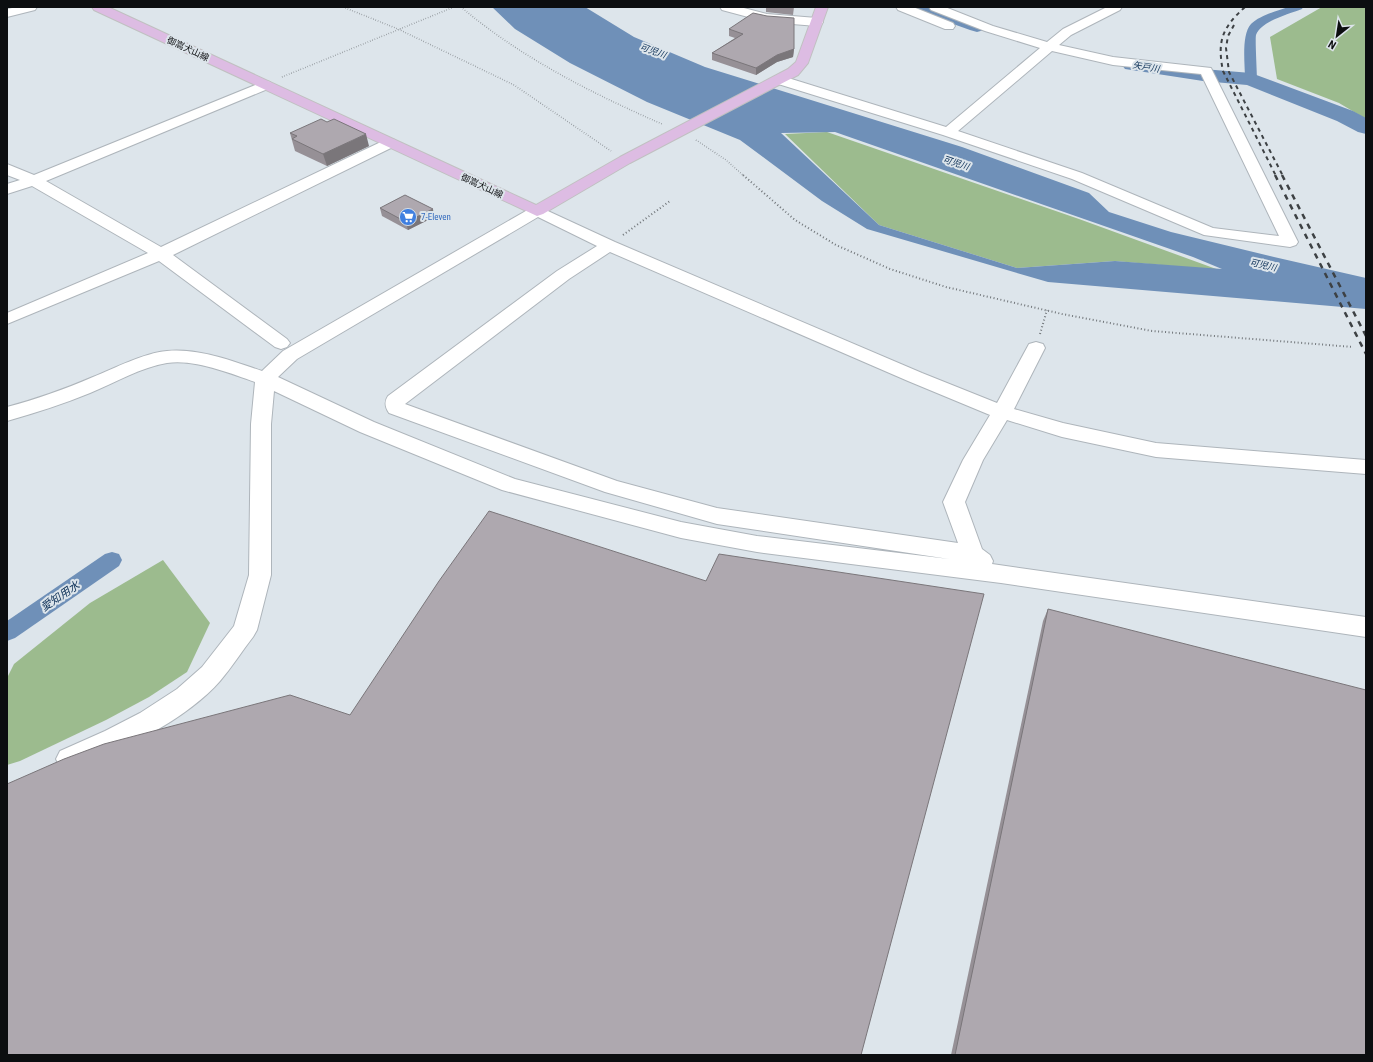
<svg xmlns="http://www.w3.org/2000/svg" width="1373" height="1062" font-family="'Roboto Condensed','Noto Sans JP',sans-serif">
<style>
.forest{fill:#9cbb8e}
.water{fill:#6f90b8;fill-rule:evenodd}
.lines{fill:none;stroke-linecap:round;stroke-linejoin:round}
.canal{fill:#6f90b8;fill-rule:evenodd}
.river{fill:#6f90b8;fill-rule:evenodd}
.minor-casing{stroke:#aeb5bb;stroke-width:2}
.major-casing{stroke:#c0c0c1;stroke-width:2}
.path-far1{stroke:#72777b;stroke-width:1.5;stroke-dasharray:0.5 2;stroke-linecap:butt}
.path{stroke:#72777b;stroke-width:2;stroke-dasharray:1 2.5;stroke-linecap:butt}
.minor{fill:#fff;fill-rule:evenodd}
.major{fill:#ddbce3;fill-rule:evenodd}
.rail-far1{stroke:#3d4144;stroke-width:2;stroke-dasharray:4 4;stroke-linecap:butt}
.rail{stroke:#3d4144;stroke-width:2.5;stroke-dasharray:5.5 5.5;stroke-linecap:butt}
.wall{fill:#969096}
.shaded-wall{fill:#7a767a}
.building{fill:#aea8af;stroke:#7a767a}
.labels{text-anchor:middle;stroke-width:4;stroke-linejoin:round;paint-order:stroke}
.far-street-label{font-size:9px;fill:#0c0e10;stroke:#dde5eb}
.far-water-label{font-size:9px;font-style:italic;fill:#0b2f56;stroke:#dde5eb}
.far-shop-label{font-size:9px;fill:#366cbe;stroke:#dde5eb;text-anchor:start}
.water-label{font-size:11px;font-style:italic;fill:#0b2f56;stroke:#dde5eb}
</style>
<rect width="100%" height="100%" fill="#dde5eb"/>
<g class="forest">
<path d="M1322 7H1366V119L1339 103 1277 79 1270 37Z"/>
<path d="M827 132 1079 219 1219 270 1115 261 1017 268 879 225 785 134Z"/>
<path d="M163 560 210 623 187 672 149 697 106 720 20 761 7 765V678L14 664 90 603Z"/>
</g>
<path class="water" d="M492 7H585L634 37 705 67 962 147 1089 193 1109 212 1171 232 1274 257 1366 278V309L1048 282 867 229 822 201 740 140 647 102 570 63 515 29ZM835 132 1193 257 1222 269 1115 261 1017 268 879 225 781 133Z"/>
<g class="lines">
<g class="canal">
<path d="M1288 7H1303L1302 9C1289 14 1261 21 1256 35 1255 40 1257 71 1257 79L1255 82H1247L1245 79C1245 64 1241 35 1251 24 1260 15 1277 11 1288 7Z"/>
<path d="M112 552 119 554 122 560 119 566 15 638 7 641V621L105 554Z"/>
</g>
<g class="river">
<path d="M915 7H942L984 22 987 26 984 30 977 32 970 30 917 11Z"/>
<path d="M1132 59 1203 69 1251 73 1353 111 1366 118V134L1358 132 1337 121 1247 85 1203 81 1125 69 1122 65 1125 61Z"/>
</g>
<g class="minor-casing">
<g id="minor">
<path d="M17 7H37L35 10 7 17V9Z"/>
<path d="M720 7H740L767 14 817 18 821 19 823 22 821 25 817 26 767 22 722 10Z"/>
<path d="M896 7H913L953 23 955 26 953 29H945L898 10Z"/>
<path d="M929 7H945L993 26 1047 42 1063 29 1107 7H1122L1120 10 1071 35 1059 45 1113 57 1211 68 1298 242 1296 245 1290 247 1204 235 1072 179 943 135 775 83 773 80 775 77H785L946 127 1040 48 985 31 931 10ZM1052 51 1113 65 1201 74 1279 236 1213 228 1082 173 958 131Z"/>
<path d="M265 81 270 82 272 85 270 88 46 181 161 247 385 140 390 139 395 140 397 143 395 146 173 255 287 339 290 343 287 347 281 349 275 347 159 261 7 324V313L148 253 32 186 7 194V184L20 180 7 175V164L34 175Z"/>
<path d="M537 206 615 242 922 373 997 403 1029 344 1036 342 1043 344 1045 348 1014 409 1063 423 1156 443 1366 460V474L1156 457 1062 437 1007 420 983 460 965 502 982 549 990 555 993 561 992 564 1366 617V637L1001 583 757 552 681 538 502 490 360 432 274 391 271 424V575L257 630 253 637C242 651 232 667 220 681 186 720 118 753 69 771L60 767 56 759 60 751 105 731 140 713 177 689 202 667 234 626 249 575 251 424 255 382C229 373 195 359 167 363 142 367 114 383 90 393 63 404 35 413 7 421V407C37 399 65 389 93 377 115 368 144 353 167 351 199 348 232 361 262 371L283 351 531 208ZM538 217 597 246 557 271 388 396C384 402 385 407 389 413L605 492 717 524 949 559 757 536 681 522 515 479 374 422 278 377 297 359ZM610 252 908 381 990 415 963 460 943 502 958 543 717 508 617 481 405 404 569 279Z"/>
</g>
</g>
<g class="major-casing">
<path id="major" d="M92 7H108L536 205 620 157 788 69 796 62 816 7H828L808 63 798 75 630 163 543 214 537 216 94 10Z"/>
</g>
<g class="path-far1">
<path d="M343 7 398 29 514 85 611 151"/>
<path d="M461 7C520 57 591 93 662 124"/>
<path d="M282 77 454 7"/>
<path d="M696 140 726 160 744 176"/>
</g>
<g class="path">
<path d="M743 175 795 220 836 245 890 269 946 287 1062 314 1152 331 1353 347"/>
<path d="M623 235 670 201"/>
<path d="M1040 334 1047 310"/>
</g>
<use href="#minor" class="minor"/>
<use href="#major" class="major"/>
<g class="rail-far1">
<path d="M1245 7C1222 28 1217 41 1223 71L1276 176"/>
<path d="M1234 25 1228 36 1226 48 1229 72 1283 176"/>
</g>
<g class="rail">
<path d="M1275 175 1366 354"/>
<path d="M1282 175 1366 336"/>
</g>
</g>
<g class="wall">
<path d="M766 7H794L793 15 766 12Z"/>
<path d="M729 29 794 49 793 57 777 62 756 75 712 60V53L735 38 729 36Z"/>
<path d="M290 133 369 146 327 166 295 151Z"/>
<path d="M380 208 434 217 408 230 382 216Z"/>
<path d="M1048 609 1366 1055H951L1043 621Z"/>
</g>
<g class="shaded-wall">
<path d="M794 49 793 57 777 62 756 75V68L777 55Z"/>
<path d="M366 134 369 146 327 166 323 154Z"/>
<path d="M433 209 434 217 408 230 406 222Z"/>
</g>
<g class="building">
<path d="M753 13 767 16 794 18V49L777 55 756 68 712 53 743 34 729 29Z"/>
<path d="M321 119 327 122 334 119 366 134 323 154 292 139 297 136 290 133Z"/>
<path d="M405 195 433 209 406 222 380 208Z"/>
<path d="M489 511 706 581 719 554 984 594 861 1055H7V784L64 759 104 744 290 695 350 715 439 581Z"/>
<path d="M1048 609 1366 690V1055H955Z"/>
</g>
<defs>
<g id="supermarket-disc" transform="scale(0.9)"><circle r="9.5" fill="#3f7fe0" stroke="#dde5eb"/><path d="M-6-5.5h2.5l.6 2H6L4.5 2H-2.5L-4.4-4H-6ZM-1.5 3.2a1.3 1.3 0 1 0 .1 0ZM3 3.2a1.3 1.3 0 1 0 .1 0Z" fill="#fff"/></g>
</defs>
<g fill-rule="evenodd">
<use href="#supermarket-disc" x="408" y="217"/>
</g>
<g class="labels">
<g class="far-street-label">
<text transform="translate(188 49) rotate(25)" y="3">御嵩犬山線</text>
<text transform="translate(482 186) rotate(25)" y="3">御嵩犬山線</text>
</g>
<g class="far-water-label">
<text transform="translate(653 51) rotate(20)" y="3">可児川</text>
<text transform="translate(1146 67) rotate(9)" y="3">矢戸川</text>
<text transform="translate(956 163) rotate(18)" y="3">可児川</text>
<text transform="translate(1263 265) rotate(13)" y="3">可児川</text>
</g>
<g class="far-shop-label">
<text x="421" y="220">7-Eleven</text>
</g>
<g class="water-label">
<text transform="translate(60 596) rotate(-34)" y="4">愛知用水</text>
</g>
</g>
<rect width="1373" height="1062" fill="none" stroke="#0c0e10" stroke-width="16"/>
<g transform="translate(1337 36) rotate(210)" stroke="#dde5eb" stroke-width="3" paint-order="stroke">
<path d="M0-3L7 15L0 10L-7 15Z" fill="#0c0e10"/>
<text y="-6" font-size="11" font-weight="bold" text-anchor="middle" fill="#0c0e10">N</text>
</g>
</svg>
